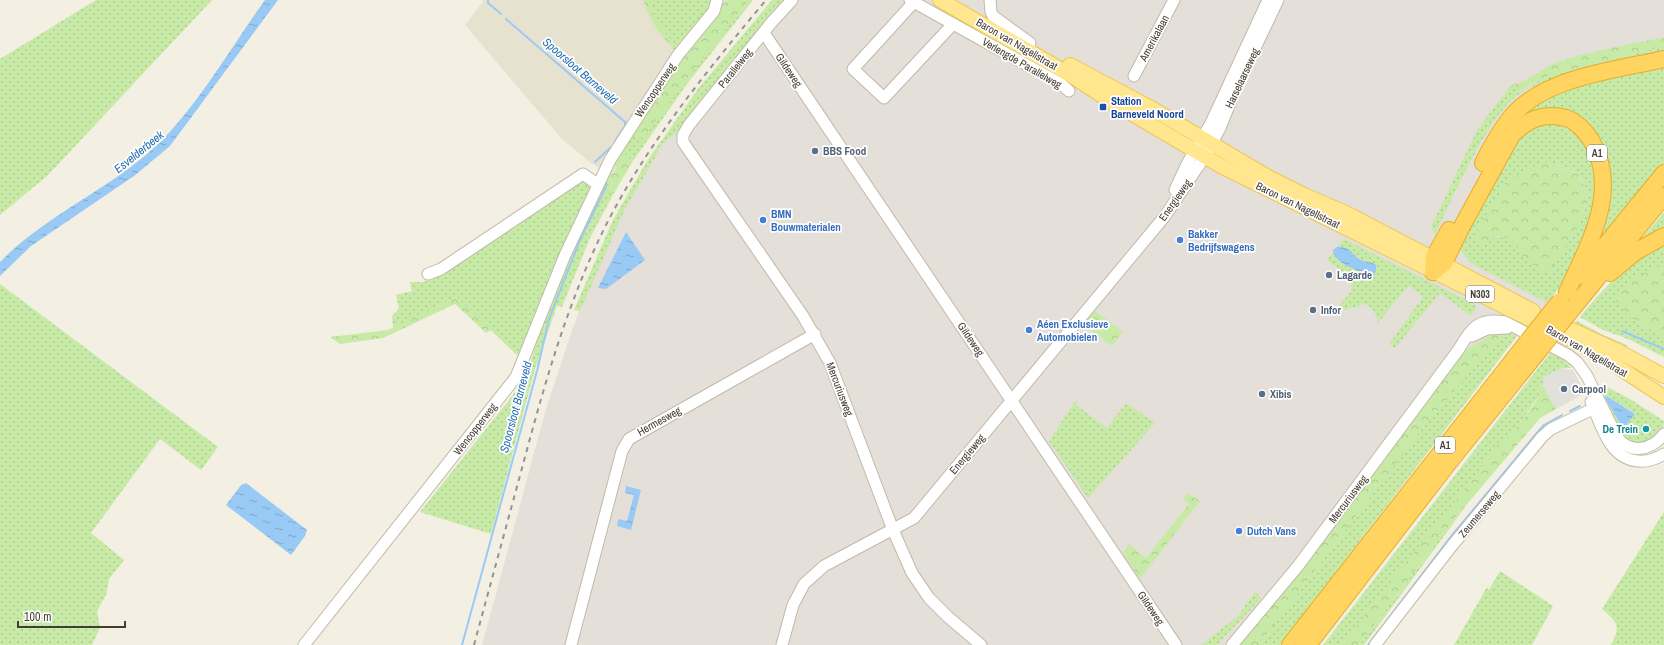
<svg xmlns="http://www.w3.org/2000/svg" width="1664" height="645" font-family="'Archivo Narrow',sans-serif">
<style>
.residential{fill:#e7e1d0}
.industrial{fill:#e4dfd8}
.grass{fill:url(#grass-dots);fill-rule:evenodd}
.forest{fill:url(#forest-crowns)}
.parking{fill:#e2e0db}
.water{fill:url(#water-ripples)}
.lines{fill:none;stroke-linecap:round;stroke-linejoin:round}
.stream{stroke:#99caf5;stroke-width:2}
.minor-casing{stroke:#c1baa7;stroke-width:13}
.major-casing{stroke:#ebc857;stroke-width:16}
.highway-casing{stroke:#e8ac27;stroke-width:18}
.minor{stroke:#fff;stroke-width:11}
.major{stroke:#ffe68f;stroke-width:14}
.highway{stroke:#ffd461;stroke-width:16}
.rail{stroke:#939393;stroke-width:2;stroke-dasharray:5 5;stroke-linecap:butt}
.highway-bridge-casing{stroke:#e8ac27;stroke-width:18;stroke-linecap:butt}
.highway-bridge{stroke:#ffd461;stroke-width:16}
.transit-dot{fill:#1a4fb4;stroke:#fff;stroke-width:1.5}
.service-dot{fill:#5c6f8a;stroke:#fff;stroke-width:1.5}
.shop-dot{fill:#3f7fe0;stroke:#fff;stroke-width:1.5}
.culture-dot{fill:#0f9aa8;stroke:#fff;stroke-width:1.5}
.labels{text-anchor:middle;stroke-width:3.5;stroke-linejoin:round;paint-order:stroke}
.shield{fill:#fff;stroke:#7c7870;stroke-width:1}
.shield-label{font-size:10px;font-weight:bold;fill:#443e32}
.street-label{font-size:11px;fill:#443e32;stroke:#fff}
.transit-label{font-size:11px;font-weight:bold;fill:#164399;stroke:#fff;text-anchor:start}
.service-label{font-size:11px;font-weight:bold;fill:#4e5e75;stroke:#fff;text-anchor:start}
.shop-label{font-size:11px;font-weight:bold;fill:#366cbe;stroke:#fff;text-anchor:start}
.culture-label{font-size:11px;font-weight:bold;fill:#0d838f;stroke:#fff;text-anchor:end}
.water-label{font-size:12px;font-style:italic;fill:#2571b6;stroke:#fff}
</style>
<defs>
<pattern id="grass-dots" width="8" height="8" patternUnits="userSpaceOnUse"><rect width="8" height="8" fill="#c8eaa7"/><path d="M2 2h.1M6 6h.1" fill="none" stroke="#adca90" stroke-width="1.8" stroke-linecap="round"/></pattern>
<pattern id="forest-crowns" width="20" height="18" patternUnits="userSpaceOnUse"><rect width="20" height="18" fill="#c8eaa7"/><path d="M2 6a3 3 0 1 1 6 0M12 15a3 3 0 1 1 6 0" fill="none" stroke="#adca90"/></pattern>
<pattern id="water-ripples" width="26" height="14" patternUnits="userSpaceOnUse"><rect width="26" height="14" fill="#99caf5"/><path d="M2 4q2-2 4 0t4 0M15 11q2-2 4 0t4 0" fill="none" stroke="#7ea5c7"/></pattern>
</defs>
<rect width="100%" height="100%" fill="#f3efe2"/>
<path class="residential" d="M484 0H749L615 176 591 163 562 139 465 25Z"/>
<path class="industrial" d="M780 0H1664V154L1541 311 1520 337 1516 336 1270 645H482L546 409 572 330 595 271 625 207 661 144Z"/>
<g class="grass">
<path d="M96 0H212L48 175 0 215V59Z"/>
<path d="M650 0H715L712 8 679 48C666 36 651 18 650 0Z"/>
<path d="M749 0H753L687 84 633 161 620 153 632 131 643 138 684 82Z"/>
<path d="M772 0H787L680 131 669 138 662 145 625 209 580 311 574 310 613 220 647 161 698 89Z"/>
<path d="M1664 46V53C1622 63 1557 71 1521 93 1488 113 1454 197 1435 234L1431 227 1477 130 1511 85 1520 93 1545 77Z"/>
<path d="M1664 64V165L1596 246 1607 190 1581 122 1519 118 1532 104 1563 88Z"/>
<path d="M1552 121 1569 126 1586 144 1596 166 1597 194 1577 263 1548 302 1544 301 1472 264 1459 249 1460 243 1524 130ZM1558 164C1563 167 1572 170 1577 174 1606 201 1560 250 1548 274L1526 259 1513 241 1506 237 1472 239 1507 181Z"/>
<path d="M584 178 593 185C563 240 543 300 521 359L456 297 393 328 392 316 399 309 396 295 412 291 410 282H423L429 280Z"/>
<path d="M601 182 611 193H614L590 238 562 307 557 306 535 369 491 534 420 512 525 380 544 319Z"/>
<path d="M1664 212V231L1633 249Z"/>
<path d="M1344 239 1472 303 1476 307 1471 316 1440 293 1395 348 1389 344 1423 297 1409 285 1378 323C1376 312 1372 306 1361 303L1359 308 1354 307 1345 310 1339 305 1352 291 1351 282 1347 278 1346 274 1327 260 1333 253 1343 264 1358 270 1361 274 1365 261C1355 259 1352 247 1337 247Z"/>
<path d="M1664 243V263L1628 284 1627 316 1664 337V357L1628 339 1603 330 1580 317C1604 287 1629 261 1664 243Z"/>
<path d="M0 284 218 447 201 470 160 439 91 533 124 560 109 579 106 595 97 611 100 628 92 645H0Z"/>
<path d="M1577 321 1601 334 1627 345 1626 347 1596 339 1573 327Z"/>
<path d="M1505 331 1517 336 1280 645H1259L1421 430Z"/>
<path d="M1550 353 1561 358 1572 368H1562L1544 377 1543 385 1538 386 1539 396 1536 400C1528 411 1508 443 1496 445L1479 471 1342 645H1323Z"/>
<path d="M1609 388 1630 399 1664 421 1663 432 1641 447 1623 441 1598 394ZM1608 396 1635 414 1623 429 1605 398Z"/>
<path d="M1076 400 1078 401 1076 405 1107 428 1126 403 1155 423 1088 498 1049 441Z"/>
<path d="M1466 506 1364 645H1359L1451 523Z"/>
<path d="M1664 512V645H1611C1621 626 1618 623 1602 609Z"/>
<path d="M1500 571 1553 606 1532 645H1454L1487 587 1489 590Z"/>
<path d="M1255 592 1259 595 1261 598C1247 615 1231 629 1217 645H1201L1238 616Z"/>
</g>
<g class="forest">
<path d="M643 0H650C651 18 666 36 679 48L676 52C662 37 649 20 643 0Z"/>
<path d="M729 0H749L684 82 643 138 632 131 671 72 721 5Z"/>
<path d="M1664 37V46L1545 77 1527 87 1520 93 1511 85C1524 84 1543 67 1558 62 1592 50 1629 45 1664 37Z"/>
<path d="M624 152 633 161 614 193C606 194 604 189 601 182L605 175 614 173 617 167 613 164 620 153Z"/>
<path d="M1548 161 1577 174 1585 187 1586 201 1579 226 1548 274C1540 270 1533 266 1527 260 1514 247 1517 237 1496 236L1487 244 1480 245 1472 239 1507 181 1529 168Z"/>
<path d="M1664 263V337L1627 316 1616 300C1623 282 1648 271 1664 263Z"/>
<path d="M456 297 491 330 486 333 455 304 383 338 340 344 330 337 388 330Z"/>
<path d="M1094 310 1123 332 1112 346 1083 324Z"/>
<path d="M1505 331 1421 430 1259 645H1236L1467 349 1489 336 1490 332Z"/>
<path d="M1543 385 1556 409 1540 418 1451 523 1359 645H1342L1402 567 1479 471 1496 445C1507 443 1533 407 1539 396L1538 386Z"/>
<path d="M1188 493 1200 501 1140 579 1123 553 1129 544 1146 558 1189 504 1183 499Z"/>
</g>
<path class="parking" d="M1562 368 1573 370 1585 393 1556 409 1543 385 1544 377Z"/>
<g class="water">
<path d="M265 0H278L170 146 134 176 31 246 0 276V262C43 218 101 193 147 154 192 116 230 48 265 0Z"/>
<path d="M626 232 645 260 606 289 598 288Z"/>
<path d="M1337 247C1352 246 1351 255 1361 260 1367 263 1371 261 1376 265 1378 273 1371 282 1363 281L1360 272C1352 267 1334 263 1333 250Z"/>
<path d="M1607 396 1635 414 1623 429 1605 398Z"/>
<path d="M246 483 307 530 305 536 291 555 226 505 241 485Z"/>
<path d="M626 486 641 490 631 530 617 526 618 519 627 521 634 495 625 493Z"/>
</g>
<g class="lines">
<g class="stream">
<path d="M488 0V3L501 14"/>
<path d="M506 19 625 122V126L615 141"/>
<path d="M595 162 610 148"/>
<path d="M1622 331 1664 349"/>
<path d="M1570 411 1580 406"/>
<path d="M462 645 537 371 549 319 580 240 606 187 605 181"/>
<path d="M1368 645 1449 539 1536 434 1544 425 1562 415"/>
</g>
<g class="minor-casing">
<g id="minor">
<path d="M792 0 771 23 689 125 683 135V142L803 316 830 363 893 530 912 573 929 598 948 617 981 645"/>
<path d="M910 0 1061 84 1069 91"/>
<path d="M990 0 991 12 993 16 1030 43"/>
<path d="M914 2 853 69 884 98 953 24"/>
<path d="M764 33 1176 645"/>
<path d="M1134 76 1174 0"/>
<path d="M1175 190 1187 164 1211 123 1268 0"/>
<path d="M428 274 441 269 583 174 597 184"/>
<path d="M1472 336 1487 329 1507 328"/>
<path d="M1591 402C1601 424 1609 459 1638 461 1648 462 1656 459 1664 454"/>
<path d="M304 645 516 377 565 255 610 160 678 55 714 11 717 0"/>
<path d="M571 645 622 451 629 439 815 334"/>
<path d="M782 645 793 605 804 584 824 566 914 518 1165 216 1205 156 1220 128 1236 88 1278 0"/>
<path d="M1232 645 1298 566 1459 349C1471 328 1479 317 1505 322L1568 355 1577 362 1587 376 1617 437C1630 455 1652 450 1664 434"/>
<path d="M1375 645 1451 547 1542 437 1551 429 1601 405"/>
</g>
</g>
<g class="major-casing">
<g id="major">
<path d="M940 0 1069 74 1107 99 1221 166 1570 339 1606 359 1664 397"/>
<path d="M1070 65 1151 108 1268 177 1304 195 1346 213 1533 311"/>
<path d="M1568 328 1616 350 1664 376"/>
</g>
</g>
<g class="highway-casing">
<g id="highway">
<path d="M1483 163C1491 147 1500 130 1512 116 1545 77 1616 70 1664 59"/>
<path d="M1433 272 1444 263 1461 228 1512 135C1528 119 1544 112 1566 118 1576 121 1586 132 1591 140 1621 191 1588 245 1567 292"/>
<path d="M1433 272 1434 257 1449 230"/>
<path d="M1610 273 1635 252 1664 236"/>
<path d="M1580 276 1664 173"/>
<path d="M1573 308 1664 196"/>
<path d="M1290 645 1528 341"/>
<path d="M1308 645 1450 461 1541 348"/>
</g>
</g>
<use href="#minor" class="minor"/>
<use href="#major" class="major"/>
<use href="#highway" class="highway"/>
<path class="rail" d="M474 645C491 582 508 520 525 457 546 379 568 302 604 229 646 145 706 72 766 0"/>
<g class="highway-bridge-casing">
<g id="highway-bridge">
<path d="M1528 341 1560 301"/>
<path d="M1541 348 1573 308"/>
</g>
</g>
<use href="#highway-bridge" class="highway-bridge"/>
</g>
<rect class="transit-dot" x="1099" y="103" width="8" height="8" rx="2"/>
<g class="service-dot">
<circle cx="815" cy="151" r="4"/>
<circle cx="1329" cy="275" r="4"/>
<circle cx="1313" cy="310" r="4"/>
<circle cx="1564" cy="389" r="4"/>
<circle cx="1262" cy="394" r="4"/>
</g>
<g class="shop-dot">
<circle cx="763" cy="220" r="4"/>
<circle cx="1180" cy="240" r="4"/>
<circle cx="1029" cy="330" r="4"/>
<circle cx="1239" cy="531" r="4"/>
</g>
<circle class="culture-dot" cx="1646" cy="429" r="4"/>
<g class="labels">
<g class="shield">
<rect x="1587" y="145" width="20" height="16" rx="3"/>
<rect x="1466" y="286" width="28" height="16" rx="3"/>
<rect x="1435" y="437" width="20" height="16" rx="3"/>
</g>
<g class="shield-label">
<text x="1597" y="157">A1</text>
<text x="1480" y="298">N303</text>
<text x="1445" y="449">A1</text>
</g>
<g class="street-label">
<text transform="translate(1154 38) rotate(-62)" y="4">Amerikalaan</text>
<text transform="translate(1017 44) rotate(30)" y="4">Baron van Nagellstraat</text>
<text transform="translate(1022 63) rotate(30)" y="4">Verlengde Parallelweg</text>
<text transform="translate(735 68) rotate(-51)" y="4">Parallelweg</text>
<text transform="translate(789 70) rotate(56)" y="4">Gildeweg</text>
<text transform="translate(1242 78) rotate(-65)" y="4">Harselaarseweg</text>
<text transform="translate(655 90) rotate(-56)" y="4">Wencopperweg</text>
<text transform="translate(1175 200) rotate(-55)" y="4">Energieweg</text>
<text transform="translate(1298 205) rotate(26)" y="4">Baron van Nagellstraat</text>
<text transform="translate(971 339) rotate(56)" y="4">Gildeweg</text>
<text transform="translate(1587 351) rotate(30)" y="4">Baron van Nagellstraat</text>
<text transform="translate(840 389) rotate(69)" y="4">Mercuriusweg</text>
<text transform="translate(659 421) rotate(-29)" y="4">Hermesweg</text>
<text transform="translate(475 429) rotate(-52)" y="4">Wencopperweg</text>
<text transform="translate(967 454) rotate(-50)" y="4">Energieweg</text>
<text transform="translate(1348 499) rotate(-53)" y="4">Mercuriusweg</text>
<text transform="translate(1479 514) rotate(-50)" y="4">Zeumerseweg</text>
<text transform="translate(1151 608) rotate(56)" y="4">Gildeweg</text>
</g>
<g class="transit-label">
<text x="1111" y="105">Station<tspan x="1111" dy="13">Barneveld Noord</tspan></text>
</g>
<g class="service-label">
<text x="823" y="155">BBS Food</text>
<text x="1337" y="279">Lagarde</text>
<text x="1321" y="314">Infor</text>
<text x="1572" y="393">Carpool</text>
<text x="1270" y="398">Xibis</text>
</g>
<g class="shop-label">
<text x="771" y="218">BMN<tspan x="771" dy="13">Bouwmaterialen</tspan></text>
<text x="1188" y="238">Bakker<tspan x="1188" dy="13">Bedrijfswagens</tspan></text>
<text x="1037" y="328">Aéen Exclusieve<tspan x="1037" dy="13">Automobielen</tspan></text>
<text x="1247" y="535">Dutch Vans</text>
</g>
<g class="culture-label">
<text x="1638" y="433">De Trein</text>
</g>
<g class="water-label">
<text transform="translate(580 71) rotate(41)" y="4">Spoorsloot Barneveld</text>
<text transform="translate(139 152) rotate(-39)" y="4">Esvelderbeek</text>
<text transform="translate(516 407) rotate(-75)" y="4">Spoorsloot Barneveld</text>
</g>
</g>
<path d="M18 621v6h107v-6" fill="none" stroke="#443e32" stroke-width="2"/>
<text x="24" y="621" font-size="12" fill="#443e32" stroke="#ffffff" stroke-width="3" paint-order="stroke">100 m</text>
</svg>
